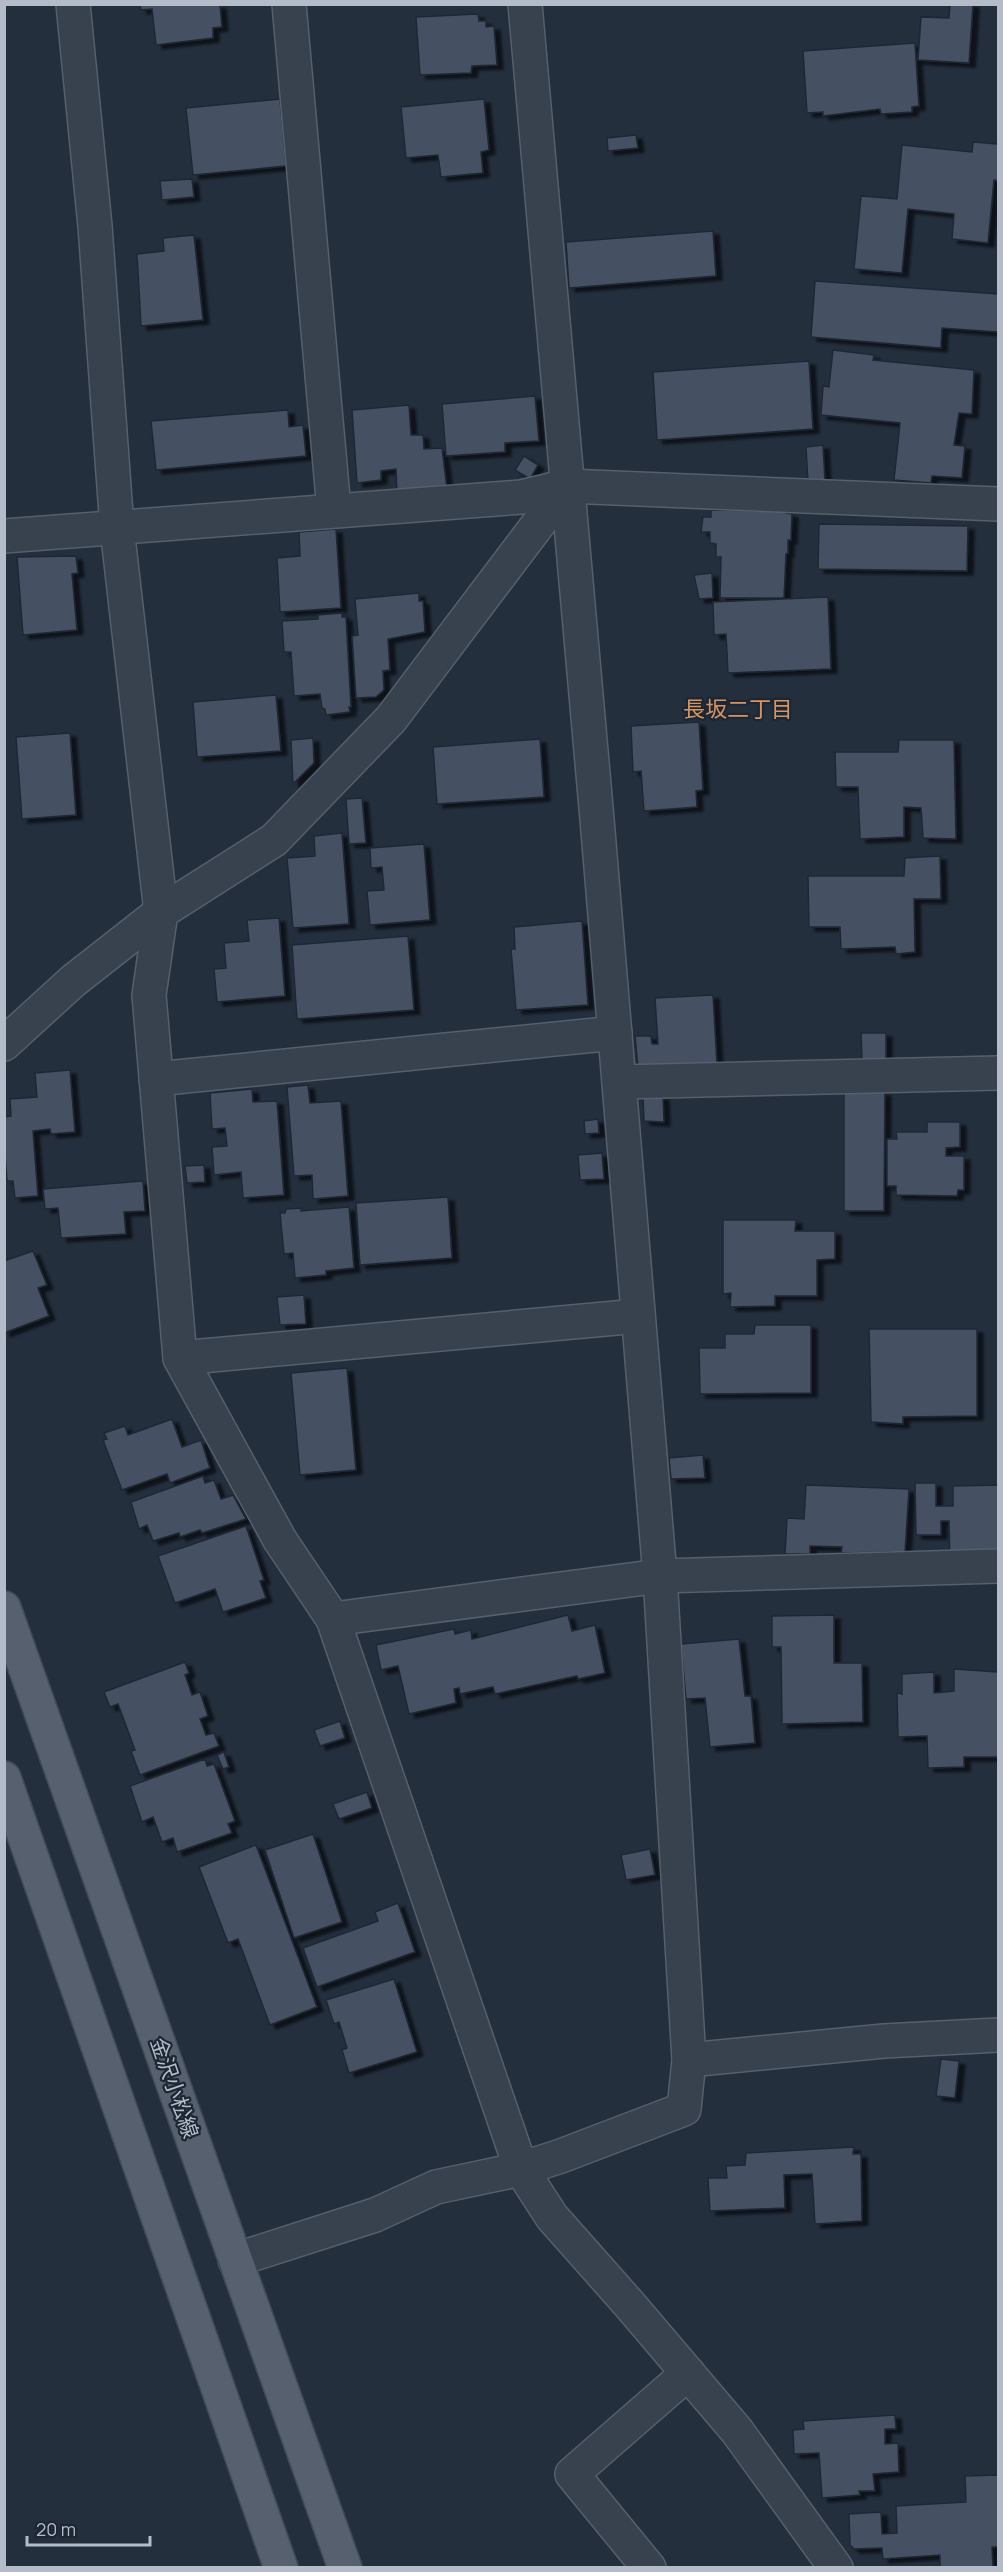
<svg xmlns="http://www.w3.org/2000/svg" width="1003" height="2572" font-family="Manrope,'Noto Sans JP',sans-serif">
<style>
.building{fill:#455162;stroke:#1f2835;stroke-width:1.5;filter:url(#shadow)}
.lines{fill:none;stroke-linecap:round;stroke-linejoin:round}
.minor-casing{stroke:#565f6c;stroke-width:36}
.major-casing{stroke:#414a57;stroke-width:36}
.minor{stroke:#38414e;stroke-width:33}
.major{stroke:#56606e;stroke-width:33}
.labels{text-anchor:middle;stroke-width:4.5;stroke-linejoin:round;paint-order:stroke}
.street-label{font-size:21px;fill:#b4bcc9;stroke:#1d2633}
.neighbourhood-label{font-size:22px;fill:#d59563;stroke:#1d2633}
</style>
<defs>
<filter id="shadow"><feDropShadow dx="6" dy="4" stdDeviation="1.5" flood-color="#0009"/></filter>
</defs>
<rect width="100%" height="100%" fill="#242f3e"/>
<g class="building">
<path d="M140 4 220 5 222 27 213 28V38L156 45 152 9 141 10Z"/>
<path d="M950 4H973L969 63 918 60 921 17 949 18Z"/>
<path d="M950 4H973L969 63 918 60 921 17 949 18Z"/>
<path d="M478 14 479 21H486V27L494 26 497 65 472 66 471 73 420 75 416 17Z"/>
<path d="M915 43 919 106 912 107V112L881 114 880 109 823 116V112L807 113 803 51Z"/>
<path d="M280 99 286 166 193 175 186 108Z"/>
<path d="M484 99 489 150 481 152 483 173 441 177 438 155 406 158 401 107Z"/>
<path d="M636 135 638 148 608 151 607 138Z"/>
<path d="M973 142 998 144V181L994 180 988 243 952 239 954 214 908 209 902 273 854 269 861 196 897 199 902 145 972 152Z"/>
<path d="M192 179 194 197 162 200 160 181Z"/>
<path d="M713 231 716 276 569 288 566 242Z"/>
<path d="M194 235 203 320 141 326 137 254 164 251 163 238Z"/>
<path d="M815 281 998 294V332L942 328 941 348 811 337Z"/>
<path d="M833 350 874 355 873 360 974 370 972 414 959 413 954 445 965 446 962 478 932 476 931 483 894 480 900 423 821 415 823 386 829 387Z"/>
<path d="M809 361 813 429 657 440 653 372Z"/>
<path d="M535 396 539 441 505 443V452L446 456 442 404Z"/>
<path d="M409 405 411 435H423L424 449 442 448 447 489 397 493 396 469 381 471V480L357 483 352 410Z"/>
<path d="M288 410 289 427 303 425 306 456 156 470 151 421Z"/>
<path d="M823 445 825 481 808 482 806 447Z"/>
<path d="M524 456 538 465 530 479 515 470Z"/>
<path d="M711 510 786 511V513L792 514 791 540H788V553L786 554 784 598H720L721 557H716V544L710 543V532H701L703 517H711Z"/>
<path d="M819 524 968 526 967 571 818 569Z"/>
<path d="M336 529 341 608 280 612 277 558 300 556 299 532Z"/>
<path d="M76 556 78 573 72 574 77 630 23 635 17 557Z"/>
<path d="M712 573 713 598 699 599 694 575Z"/>
<path d="M419 593V601H423L425 632 388 639 390 670 383 671 384 690 376 697 356 698 352 636 358 635 355 599Z"/>
<path d="M828 597 831 669 728 673 726 634 714 635 713 602Z"/>
<path d="M342 613V617H346L351 707H349L350 712 326 715 325 709 322 708 320 694 294 696 291 652H284L282 621 318 619V615Z"/>
<path d="M276 695 281 751 197 757 193 702Z"/>
<path d="M699 722 703 790 696 791 697 807 644 811 641 771 633 772 631 726Z"/>
<path d="M70 733 76 815 22 819 16 737Z"/>
<path d="M313 738 314 763 293 784 291 740Z"/>
<path d="M540 739 544 797 437 804 433 747Z"/>
<path d="M899 740H954L956 839 923 838 921 808 904 807V837L860 839 858 787H836L835 752H898Z"/>
<path d="M362 798 366 843 349 844 346 799Z"/>
<path d="M342 833 349 924 293 928 287 858 315 856 314 836Z"/>
<path d="M424 844 430 920 370 925 367 891 384 890 382 867 371 868 370 848Z"/>
<path d="M940 856 941 899H914L915 952 896 954 895 947 841 949 840 927H809L808 876H904L905 858Z"/>
<path d="M279 918 285 996 217 1002 214 969 226 968 224 943 249 941 247 920Z"/>
<path d="M582 921 588 1005 516 1010 511 949H515L514 927Z"/>
<path d="M408 936 414 1010 297 1019 292 945Z"/>
<path d="M713 995 717 1064 638 1067 635 1036H651L652 1044H658L655 998Z"/>
<path d="M861 1033H886V1059H862Z"/>
<path d="M70 1070 75 1132 51 1134 50 1129 33 1131 38 1196 15 1198 13 1181H7L4 1142V1117L11 1116 10 1099 37 1097 35 1073Z"/>
<path d="M308 1085 310 1103 341 1101 348 1196 313 1199 312 1175 294 1176 287 1087Z"/>
<path d="M252 1089 253 1102 277 1101 284 1195 243 1198 241 1172 214 1175 212 1147 227 1146 225 1128 212 1129 210 1093Z"/>
<path d="M844 1091 885 1092 884 1211H844Z"/>
<path d="M643 1096H663L664 1122 644 1121Z"/>
<path d="M598 1119 599 1133 585 1134 584 1121Z"/>
<path d="M927 1122H960V1147L946 1148V1156H964V1190H958L957 1196 896 1195V1186H887V1139H897L896 1132H927Z"/>
<path d="M602 1153 604 1179 580 1180 578 1155Z"/>
<path d="M204 1165 205 1182 187 1183 185 1166Z"/>
<path d="M143 1181 145 1211 124 1212 126 1234 61 1238 58 1208 45 1209 43 1189Z"/>
<path d="M448 1197 452 1258 360 1265 356 1203Z"/>
<path d="M349 1207 354 1268 326 1271V1275L295 1278 293 1253 284 1254 280 1213H285L286 1209 301 1208V1211Z"/>
<path d="M723 1220H796L795 1231H835V1259L817 1260V1296H775V1306L730 1307 731 1293 723 1294Z"/>
<path d="M33 1251 47 1285 38 1288 49 1316 4 1333V1261Z"/>
<path d="M304 1295 306 1324 280 1325 277 1297Z"/>
<path d="M755 1325H811V1393L700 1394 699 1348H725V1334H754Z"/>
<path d="M869 1329H977V1416L903 1417V1424L871 1422Z"/>
<path d="M347 1368 356 1470 300 1475 291 1373Z"/>
<path d="M172 1419 182 1447 201 1440 210 1468 170 1483 167 1474 122 1490 103 1440 107 1439 104 1433 125 1426 128 1435Z"/>
<path d="M703 1455 705 1478 671 1479 669 1458Z"/>
<path d="M203 1476 205 1483 214 1480 221 1499 233 1495 246 1519 202 1533 200 1530 180 1537 179 1533 153 1541 147 1525 139 1529 131 1502Z"/>
<path d="M915 1483H936V1506H953V1486L998 1485V1566H950L949 1521H941V1535H916Z"/>
<path d="M806 1485 909 1489 905 1552 841 1553 842 1547 810 1546V1554H785L787 1518 804 1519Z"/>
<path d="M246 1526 264 1580 260 1581 266 1598 223 1612 215 1589 175 1603 158 1556Z"/>
<path d="M568 1615 572 1631 595 1625 605 1673 578 1679 577 1676 495 1694 493 1687 460 1694 459 1688 454 1689 456 1703 409 1714 398 1666 381 1670 376 1645 454 1629 455 1634 471 1630 472 1639Z"/>
<path d="M834 1615V1663H862L863 1722 782 1724 781 1647H772V1616Z"/>
<path d="M739 1639 745 1696H751L755 1743 710 1747 705 1698 686 1699 681 1644Z"/>
<path d="M185 1662 189 1673 185 1675 192 1695 200 1692 208 1716 200 1719 206 1735 214 1733 219 1746 140 1775 131 1751 135 1750 118 1704 110 1707 104 1692Z"/>
<path d="M954 1669 998 1672V1757H964V1767L928 1768 927 1736 898 1737 897 1693 902 1694V1674L934 1672V1693L954 1691Z"/>
<path d="M340 1721 345 1738 320 1746 314 1730Z"/>
<path d="M224 1752 229 1767 223 1769 217 1755Z"/>
<path d="M205 1759 207 1766 214 1764 235 1821 228 1824 232 1833 177 1852 173 1838 162 1842 153 1817 142 1822 130 1786Z"/>
<path d="M367 1792 372 1808 339 1819 333 1804Z"/>
<path d="M313 1834 342 1922 294 1938 265 1850Z"/>
<path d="M256 1845 317 2007 270 2025 238 1939 228 1943 199 1867Z"/>
<path d="M650 1849 655 1875 626 1880 621 1855Z"/>
<path d="M398 1903 415 1952 317 1987 303 1948 378 1921 375 1912Z"/>
<path d="M394 1979 417 2052 349 2073 342 2050 347 2048 339 2022 334 2024 326 2000Z"/>
<path d="M941 2059 959 2061 955 2098 936 2096Z"/>
<path d="M854 2147 853 2154H861L862 2221 815 2224 812 2174 784 2175 785 2208 710 2211 708 2178H727L726 2166 745 2165 746 2153Z"/>
<path d="M895 2415 896 2429H885V2444L898 2443 899 2472 873 2474 875 2491H859L860 2495 822 2498 819 2453 794 2454 793 2430 804 2429 803 2421Z"/>
<path d="M998 2475V2547H992L993 2568H940V2555L883 2559 882 2548 854 2549 850 2545 849 2514 881 2512 882 2534 897 2533 896 2506 966 2502 965 2476Z"/>
</g>
<g class="lines">
<g class="minor-casing">
<g id="minor">
<path d="M289 4 334 510"/>
<path d="M567 486 391 719 274 840 161 912 149 995 180 1358 280 1540 333 1619 521 2169 552 2217 630 2305 737 2431 836 2568"/>
<path d="M4 536 521 497 567 486 998 504"/>
<path d="M4 1044 73 981 161 912 117 528 95 226 73 4"/>
<path d="M156 1079 615 1033"/>
<path d="M619 1082 998 1073"/>
<path d="M180 1358 638 1316"/>
<path d="M333 1619 660 1576 998 1566"/>
<path d="M689 2060 884 2041 998 2035"/>
<path d="M235 2260 375 2215 436 2187 521 2169 561 2156 684 2109 689 2060 660 1576 597 819 525 4"/>
<path d="M649 2568 572 2474 688 2373"/>
</g>
</g>
<g class="major-casing">
<g id="major">
<path d="M4 1608 345 2568"/>
<path d="M4 1778 281 2568"/>
</g>
</g>
<use href="#minor" class="minor"/>
<use href="#major" class="major"/>
</g>
<g class="labels">
<g class="street-label">
<text transform="translate(174 2088) rotate(71)" y="7">金沢小松線</text>
</g>
<g class="neighbourhood-label">
<text x="738" y="717">長坂二丁目</text>
</g>
</g>
<rect width="1003" height="2572" fill="none" stroke="#b4bcc9" stroke-width="12"/>
<path d="M27 2536v9h123v-9" fill="none" stroke="#b4bcc9" stroke-width="3"/>
<text x="36" y="2536" font-size="18" fill="#b4bcc9" stroke="#1d2633" stroke-width="4.5" paint-order="stroke">20 m</text>
</svg>
